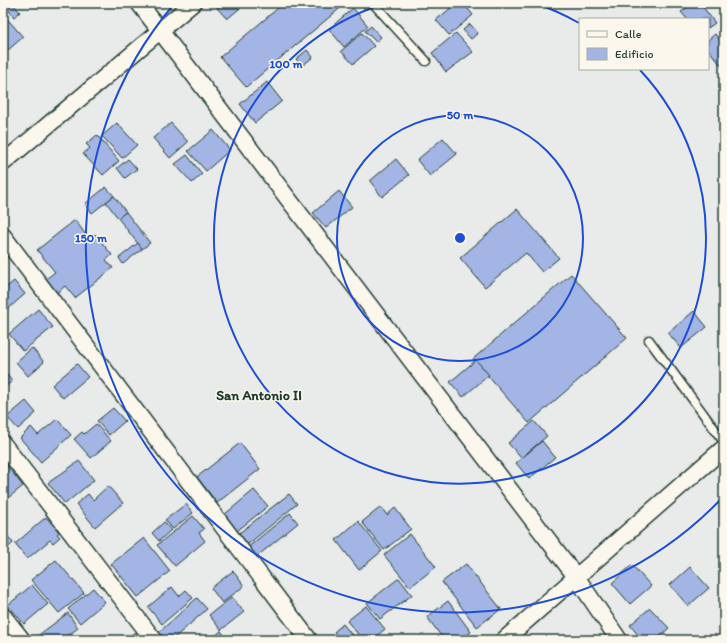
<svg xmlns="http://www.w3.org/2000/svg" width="727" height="643" font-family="Itim,sans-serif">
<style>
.building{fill:#a2b5e4;stroke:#1f3d34}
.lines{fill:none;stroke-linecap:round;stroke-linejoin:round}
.lane-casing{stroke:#1f3d34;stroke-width:11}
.street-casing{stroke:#1f3d34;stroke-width:19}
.lane{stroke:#fbf7ec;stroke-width:8}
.street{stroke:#fbf7ec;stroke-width:16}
.ring{fill:none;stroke:#1d4ed8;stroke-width:2}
.labels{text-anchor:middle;stroke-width:3;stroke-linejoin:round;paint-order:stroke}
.neighbourhood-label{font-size:14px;font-weight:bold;fill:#1f3d34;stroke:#fbf7ec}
.centre{fill:#1d4ed8;stroke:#fbf7ec;stroke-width:2}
.ring-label{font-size:12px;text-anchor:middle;font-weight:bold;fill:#1d4ed8;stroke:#fbf7ec;stroke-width:3;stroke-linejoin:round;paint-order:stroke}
</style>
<rect width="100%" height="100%" fill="#e9eaea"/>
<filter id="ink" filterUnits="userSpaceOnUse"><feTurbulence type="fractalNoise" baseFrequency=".025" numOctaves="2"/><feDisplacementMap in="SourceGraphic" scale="8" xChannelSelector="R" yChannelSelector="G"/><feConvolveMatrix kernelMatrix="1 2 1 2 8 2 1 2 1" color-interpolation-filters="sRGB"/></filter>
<g filter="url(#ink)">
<g class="building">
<path d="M3 3H12L20 12 14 17Z"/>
<path d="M222 3H244L245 4 227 19 217 8Z"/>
<path d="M284 3 345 4 246 87 220 57Z"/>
<path d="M457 3H463L473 15 449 35 436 20Z"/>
<path d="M693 3H700L715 23 708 28V19H687L681 12Z"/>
<path d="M353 8 368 26 344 47 329 29Z"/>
<path d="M3 14 23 37 7 51 3 47Z"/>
<path d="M470 24 478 33 471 39 463 30Z"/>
<path d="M371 26 381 37 376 42 365 31Z"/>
<path d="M724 26V35L720 29Z"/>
<path d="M362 33 374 46 353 64 341 51Z"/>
<path d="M456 33 473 52 446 72 432 53Z"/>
<path d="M715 34 724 45V69L708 49V40Z"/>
<path d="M307 50 313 57 302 66 296 59Z"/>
<path d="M267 82 282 101 255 123 240 104Z"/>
<path d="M117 123 137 145 122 158 102 136Z"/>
<path d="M171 123 188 142 170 158 153 138Z"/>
<path d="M213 130 230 150 206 171 188 151Z"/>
<path d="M97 135 119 161 103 175 83 154 90 148 86 144Z"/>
<path d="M443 138 457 154 430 176 417 160Z"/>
<path d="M187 155 202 174 192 183 175 164Z"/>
<path d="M128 159 137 169 125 178 117 168Z"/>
<path d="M396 159 409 175 382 197 370 181Z"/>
<path d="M106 187 114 196 92 213 85 204Z"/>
<path d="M339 191 352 207 326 228 313 213Z"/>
<path d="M114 196 126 212 118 218 106 202Z"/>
<path d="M517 209 559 258 542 272 526 253 485 287 460 258Z"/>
<path d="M126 212 150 243 142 249 118 218Z"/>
<path d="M75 220 89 239 95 234 112 255 106 260 113 268 75 298 65 286 57 293 46 279 55 272 37 250Z"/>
<path d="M138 243 142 249 123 264 119 258Z"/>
<path d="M571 274 627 338 529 423 473 359Z"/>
<path d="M14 281 25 294 9 308 3 300V290Z"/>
<path d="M38 309 53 327 23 351 9 334Z"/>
<path d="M694 311 707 327 681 348 668 333Z"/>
<path d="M32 348 44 362 28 376 16 362Z"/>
<path d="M3 358 7 363 3 366Z"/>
<path d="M476 360 489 375 463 397 450 382Z"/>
<path d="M77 364 88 377 63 398 52 385Z"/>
<path d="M3 370 12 381 3 389Z"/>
<path d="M26 401 36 413 18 429 7 417Z"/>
<path d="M113 408 125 421 109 435 97 421Z"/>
<path d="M57 419 71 435 41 462 20 438 31 427 38 435Z"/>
<path d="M534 421 547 436 521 458 508 443Z"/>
<path d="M96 424 111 441 91 458 74 439 82 432 84 434Z"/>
<path d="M542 441 555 457 529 479 516 463Z"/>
<path d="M240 443 260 469 217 503 197 477Z"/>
<path d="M3 461 23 486 3 502Z"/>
<path d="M79 461 94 480 65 504 48 483Z"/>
<path d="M108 486 123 503 95 527 76 504 88 494 93 500Z"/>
<path d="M254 490 268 506 237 531 224 515Z"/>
<path d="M289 494 297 504 247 545 238 534Z"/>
<path d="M186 504 193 513 173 529 165 520Z"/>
<path d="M381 507 387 515 395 508 411 529 384 550 362 522Z"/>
<path d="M290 513 298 523 255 558 247 548Z"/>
<path d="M193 516 204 529 199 533 205 541 175 566 157 545Z"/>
<path d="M46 517 59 532 57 534 60 537 53 543 50 540 27 559 15 544Z"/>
<path d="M358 521 382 551 359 570 336 540Z"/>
<path d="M164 522 171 530 159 541 152 533Z"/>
<path d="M3 530 13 543 3 552Z"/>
<path d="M410 534 436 567 410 587 384 555Z"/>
<path d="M144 538 170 571 138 597 111 564Z"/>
<path d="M56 560 84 593 59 613 31 580Z"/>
<path d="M466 564 501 609 477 627 442 582Z"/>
<path d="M632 565 651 586 630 604 612 583Z"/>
<path d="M690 567 709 588 688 606 670 585Z"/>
<path d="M233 571 244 586 222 603 211 588Z"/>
<path d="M399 578 412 595 380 619 367 603Z"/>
<path d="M32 585 48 604 24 624 8 605Z"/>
<path d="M172 587 179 596 186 590 193 598 162 624 148 607Z"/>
<path d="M93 588 105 602 80 623 68 609Z"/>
<path d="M232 597 244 612 221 630 209 615Z"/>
<path d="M197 598 207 609 172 640H164L158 633Z"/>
<path d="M448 601 471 632 461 640H444L427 617Z"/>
<path d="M366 606 385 629 372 640H363L347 621Z"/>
<path d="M650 608 669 628 656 640H642L630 625Z"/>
<path d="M68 613 78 628 62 640H38L36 637Z"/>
<path d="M343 624 356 640H340L334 632Z"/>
<path d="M221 631 228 640H210Z"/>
<path d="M135 632 141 640H125Z"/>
</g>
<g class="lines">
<g class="lane-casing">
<g id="lane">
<path d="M373 3 426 61"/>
<path d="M649 340 724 442"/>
</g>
</g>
<g class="street-casing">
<g id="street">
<path d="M139 3 577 578 619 640"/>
<path d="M3 163 193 3"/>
<path d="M3 236 309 640"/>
<path d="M3 444 154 640"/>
<path d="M3 616 22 640"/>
<path d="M504 640 724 448"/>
</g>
</g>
<use href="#lane" class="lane"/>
<use href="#street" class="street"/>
</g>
</g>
<g class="ring">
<circle cx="460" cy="238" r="123"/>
<path d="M534 3A246 246 0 0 1 579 23M640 70A246 246 0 1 1 386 3"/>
<path d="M723 497A369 369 0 0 1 175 3"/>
</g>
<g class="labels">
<g class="neighbourhood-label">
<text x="259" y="400">San Antonio II</text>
</g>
</g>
<circle cx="460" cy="238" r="6" class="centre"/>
<g class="ring-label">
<text x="286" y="68">100 m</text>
<text x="460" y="119">50 m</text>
<text x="91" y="242">150 m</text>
</g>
<rect width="727" height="643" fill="none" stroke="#fbf7ec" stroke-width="16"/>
<rect x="8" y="8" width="711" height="627" fill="none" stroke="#1f3d34" stroke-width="1.5" filter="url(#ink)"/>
<rect x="579" y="18" width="130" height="52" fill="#fbf7ec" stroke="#a3ada2"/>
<rect x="587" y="31" width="20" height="6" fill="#fbf7ec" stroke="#a3ada2"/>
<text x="615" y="38" font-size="12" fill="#1f3d34">Calle</text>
<rect x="587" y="48" width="20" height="12" fill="#a2b5e4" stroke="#a3ada2"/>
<text x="615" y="58" font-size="12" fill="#1f3d34">Edificio</text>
</svg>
